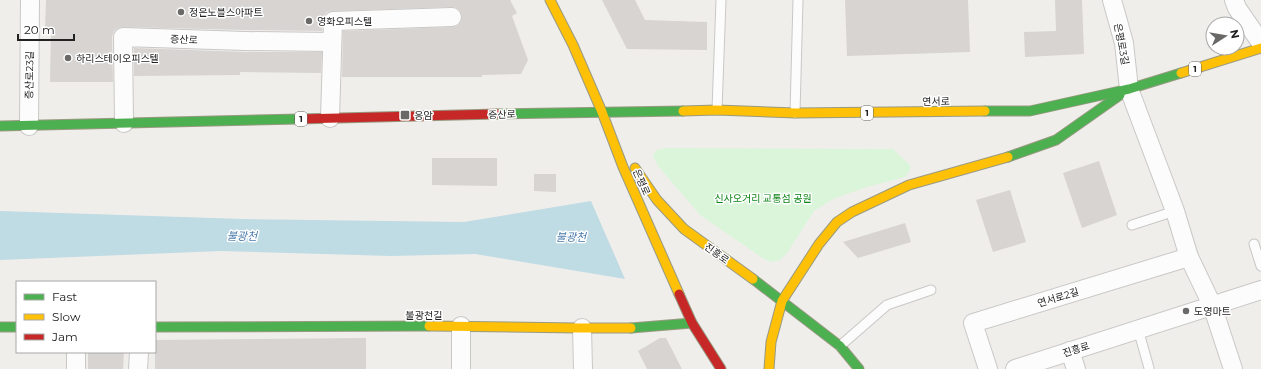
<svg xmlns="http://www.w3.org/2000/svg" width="1261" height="369" font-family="Montserrat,'Noto Sans KR',sans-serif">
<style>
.park{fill:#daf5da}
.water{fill:#bfdbe3}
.building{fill:#d7d4d2}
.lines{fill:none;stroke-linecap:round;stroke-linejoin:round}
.lane-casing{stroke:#c9c8c7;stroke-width:11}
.street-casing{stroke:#c9c8c7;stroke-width:20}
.fast-casing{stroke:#999a82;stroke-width:11}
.slow-casing{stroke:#999a82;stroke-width:11}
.jam-casing{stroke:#999a82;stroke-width:11}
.lane{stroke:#fdfcfc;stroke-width:9}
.street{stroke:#fdfcfc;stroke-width:18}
.fast{stroke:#4caf50;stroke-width:9}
.slow{stroke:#ffc107;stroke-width:9}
.jam{stroke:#c62828;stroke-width:9}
.poi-dot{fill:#6a6968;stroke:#fff;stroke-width:1.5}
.labels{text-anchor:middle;stroke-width:3;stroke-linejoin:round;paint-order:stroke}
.shield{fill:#fff;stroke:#646464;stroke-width:1}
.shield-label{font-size:9px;font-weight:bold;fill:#222}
.poi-label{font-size:10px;fill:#222;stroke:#fff;text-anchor:start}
.street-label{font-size:10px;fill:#222;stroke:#fff}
.park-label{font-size:10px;fill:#0c8416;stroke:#fff}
.water-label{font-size:11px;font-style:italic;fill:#4a7aab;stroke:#fff}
</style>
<rect width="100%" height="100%" fill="#f0eeeb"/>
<path class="park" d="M665 148 893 149 911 166 909 172 905 177 867 187 833 199 814 211 787 253 780 260 771 262 764 259 700 215 658 166 653 156 656 150Z"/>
<path class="water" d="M591 201 625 279 475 254 391 256 221 251 0 260V211L243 219 464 222Z"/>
<g class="building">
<path d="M46 0H510L517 13 512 16 528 60 521 74 482 75V77H342L343 31 452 27 457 26 461 22 462 16 461 12 457 8 452 7 333 11 327 12 324 16 322 31 245 30 123 27 118 28 114 31 112 37 113 82H50L51 28H45Z"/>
<path d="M602 0H635L645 20 707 22V50L627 49Z"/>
<path d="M845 0H968L970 52 847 56Z"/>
<path d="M1055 0H1082L1084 54 1025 57 1024 32 1056 31Z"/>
<path d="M134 48 245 52H322L321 73 240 72V75L134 76Z"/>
<path d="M432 158H497V186L432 185Z"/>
<path d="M1099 161 1117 215 1082 228 1063 173Z"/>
<path d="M534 174H556V192L534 191Z"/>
<path d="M1010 190 1026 242 993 252 976 200Z"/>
<path d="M905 223 911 242 858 258 843 242Z"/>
<path d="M366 338V369H155V340Z"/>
<path d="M660 338H666L682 369H647L638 351Z"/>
<path d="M88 352H124L123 369H88Z"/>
</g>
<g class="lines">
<g class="lane-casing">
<g id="lane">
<path d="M717 110 721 0"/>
<path d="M795 113 798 0"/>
<path d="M1132 225 1175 211"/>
<path d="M1254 244 1261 266"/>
<path d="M1138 329 1149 368"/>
<path d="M840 346 887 305 931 290"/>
</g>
</g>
<g class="street-casing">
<g id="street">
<path d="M1112 0 1124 43 1129 89 1175 211 1189 257 1212 305 1233 369"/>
<path d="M1234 0 1237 8 1261 43"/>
<path d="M330 118 333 21 452 17"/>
<path d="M124 123 123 37 245 41 332 42"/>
<path d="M29 126 30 0"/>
<path d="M582 328 583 369"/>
<path d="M1070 351 1076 369"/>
<path d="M76 369V352"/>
<path d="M138 369 139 352"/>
<path d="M461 369V326"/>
<path d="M988 369 973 323 1189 257"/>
<path d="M1015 369 1261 290"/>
</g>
</g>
<g class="fast-casing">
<g id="fast">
<path d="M985 111H1030L1129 89 1181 73"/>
<path d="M497 114 683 111"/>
<path d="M0 126 299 119"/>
<path d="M1008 157 1056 140 1120 95"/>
<path d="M753 279 840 346 859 369"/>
<path d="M0 327H17"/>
<path d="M155 327 429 326"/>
<path d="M631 328 692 323"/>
</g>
</g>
<g class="slow-casing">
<g id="slow">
<path d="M550 0 573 45 602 112 623 167 679 294"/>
<path d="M1181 73 1261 48"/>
<path d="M683 111 717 110 795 113 985 111"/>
<path d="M635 168 657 200 684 229 753 279"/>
<path d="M429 326 578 328H631"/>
<path d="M769 369 771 342 782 301 819 244 837 222 852 212 909 185 1008 157"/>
</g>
</g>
<g class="jam-casing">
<g id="jam">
<path d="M299 119 497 114"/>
<path d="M679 294 692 323 721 369"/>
</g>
</g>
<use href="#lane" class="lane"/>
<use href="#street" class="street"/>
<use href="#fast" class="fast"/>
<use href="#slow" class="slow"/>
<use href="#jam" class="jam"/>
</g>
<g class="poi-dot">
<circle cx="181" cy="12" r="4"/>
<circle cx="309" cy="21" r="4"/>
<circle cx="68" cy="58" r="4"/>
<rect x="400" y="110" width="10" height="10" rx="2"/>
<circle cx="1186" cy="311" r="4"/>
</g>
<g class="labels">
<g class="shield">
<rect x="1189" y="62" width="12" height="14" rx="3"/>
<rect x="861" y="106" width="12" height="14" rx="3"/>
<rect x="295" y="112" width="12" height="14" rx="3"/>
</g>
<g class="shield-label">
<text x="1195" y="72">1</text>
<text x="867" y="116">1</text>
<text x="301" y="122">1</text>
</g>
<g class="poi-label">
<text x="189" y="16">정은노블스아파트</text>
<text x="317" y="25">영화오피스텔</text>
<text x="76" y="62">하리스테이오피스텔</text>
<text x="414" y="119">응암</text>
<text x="1194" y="315">도영마트</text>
</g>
<g class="street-label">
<text transform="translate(184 39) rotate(2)" y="4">증산로</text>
<text transform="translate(1122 44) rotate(79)" y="4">은평로3길</text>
<text transform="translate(29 75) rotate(-89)" y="4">증산로23길</text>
<text transform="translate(936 101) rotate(-1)" y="4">연서로</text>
<text transform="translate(502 114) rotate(-2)" y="4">증산로</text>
<text transform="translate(642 182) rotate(66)" y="4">은평로</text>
<text transform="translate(717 253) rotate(36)" y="4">진흥로</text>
<text transform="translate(1058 297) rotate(-17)" y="4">연서로2길</text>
<text x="424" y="319">불광천길</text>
<text transform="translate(1076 349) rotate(-18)" y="4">진흥로</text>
</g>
<g class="park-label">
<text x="763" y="202">신사오거리 교통섬 공원</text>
</g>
<g class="water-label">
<text transform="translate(242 236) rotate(1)" y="4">불광천</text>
<text x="571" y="241">불광천</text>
</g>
</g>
<rect x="16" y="281" width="140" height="72" fill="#ffffff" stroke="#a7a7a7"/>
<rect x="24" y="294" width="20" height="6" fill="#4caf50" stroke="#a7a7a7"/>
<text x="52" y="301" font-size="12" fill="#222222">Fast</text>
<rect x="24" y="314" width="20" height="6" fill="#ffc107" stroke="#a7a7a7"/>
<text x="52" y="321" font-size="12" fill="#222222">Slow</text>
<rect x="24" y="334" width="20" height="6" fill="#c62828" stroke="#a7a7a7"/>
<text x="52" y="341" font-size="12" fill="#222222">Jam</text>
<g transform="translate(1225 36) rotate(78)"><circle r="19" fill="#ffffff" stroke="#a7a7a7"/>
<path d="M0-3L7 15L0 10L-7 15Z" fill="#6a6968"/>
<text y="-6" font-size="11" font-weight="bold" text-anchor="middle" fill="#222222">N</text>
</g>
<path d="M18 34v6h56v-6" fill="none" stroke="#222222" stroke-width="2"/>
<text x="24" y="34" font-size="12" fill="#222222" stroke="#ffffff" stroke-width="3" paint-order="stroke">20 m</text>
</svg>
